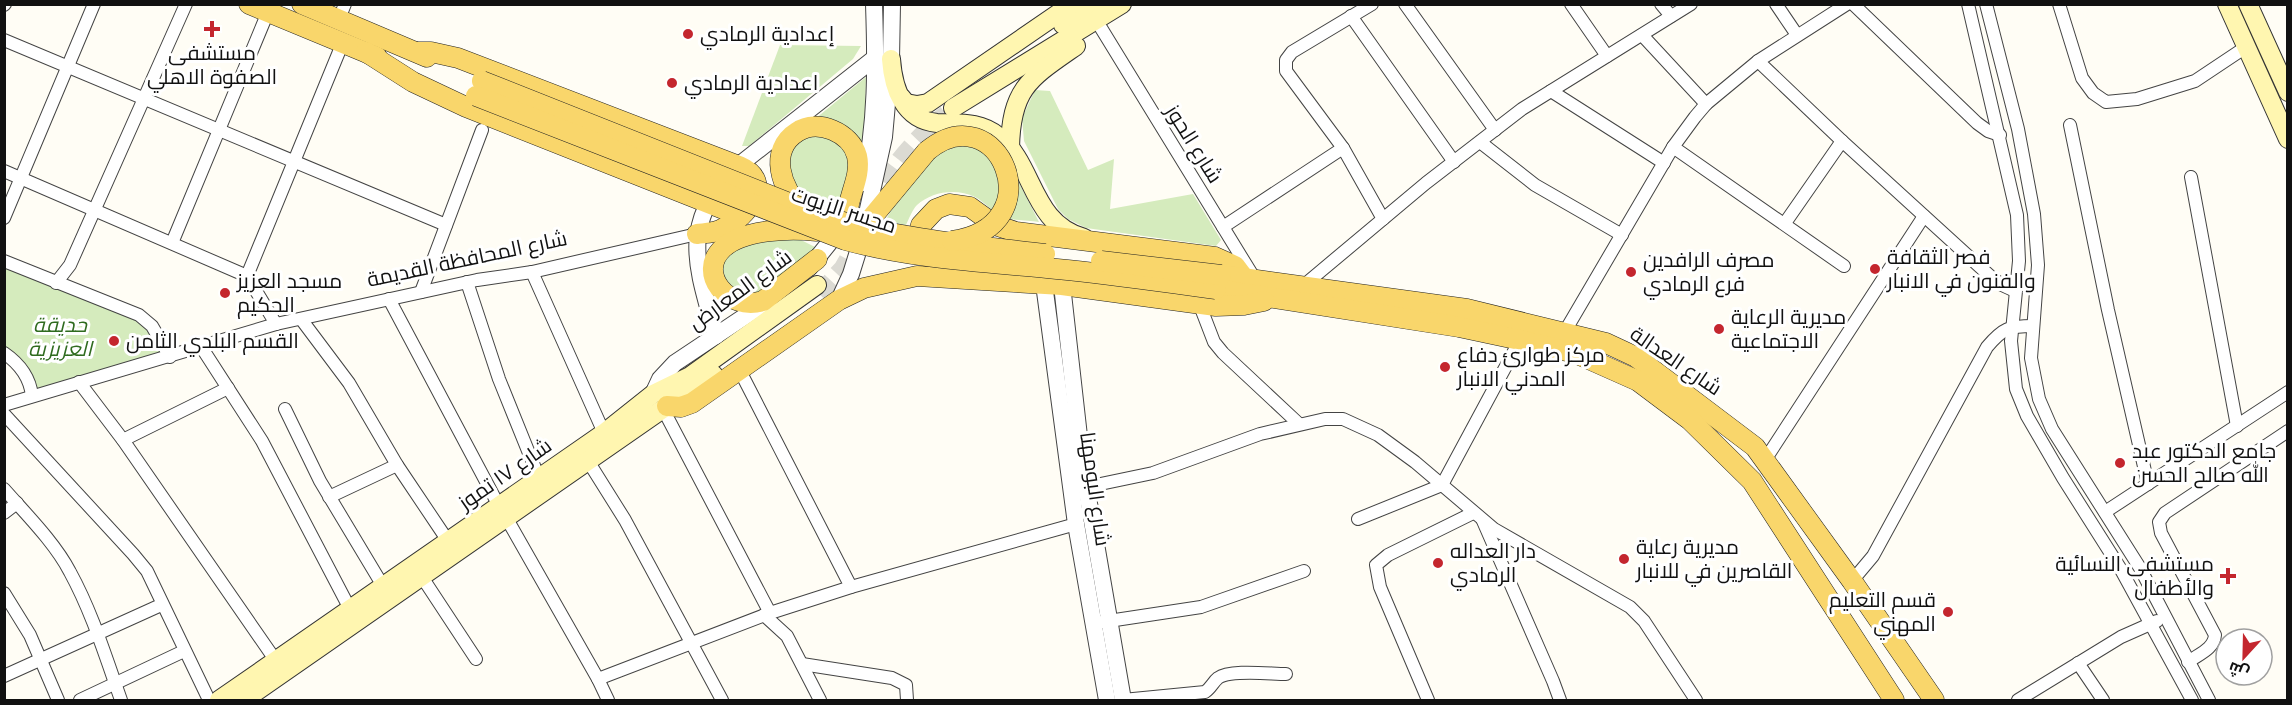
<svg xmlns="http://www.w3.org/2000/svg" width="2292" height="705" font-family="'PT Serif',Cairo,serif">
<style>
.green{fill:#d5ebbd}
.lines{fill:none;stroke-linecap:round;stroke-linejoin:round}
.secondary-tunnel{stroke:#dbdad3;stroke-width:18;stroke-dasharray:18 9;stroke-linecap:butt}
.minor-casing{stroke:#444;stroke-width:14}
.tertiary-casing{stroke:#444;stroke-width:18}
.secondary-casing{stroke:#333;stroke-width:20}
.primary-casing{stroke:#222;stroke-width:21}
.minor{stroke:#fff;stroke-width:12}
.tertiary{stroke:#fff;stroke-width:16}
.secondary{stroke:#fff6b0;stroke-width:18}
.primary{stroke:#f9d66b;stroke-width:20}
.primary-bridge-casing{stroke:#222;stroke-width:21;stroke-linecap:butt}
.primary-bridge{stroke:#f9d66b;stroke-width:20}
.poi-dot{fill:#c4262e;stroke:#fff;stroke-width:2}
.labels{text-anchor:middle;stroke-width:6;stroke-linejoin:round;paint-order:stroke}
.poi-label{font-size:21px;fill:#111;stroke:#fff;text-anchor:start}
.street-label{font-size:21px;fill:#111;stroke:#fff}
.park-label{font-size:21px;font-style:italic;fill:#2f6b1f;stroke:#fff}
</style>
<rect width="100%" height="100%" fill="#fffdf5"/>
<g class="green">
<path d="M780 45 861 46 853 59 749 146H742Z"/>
<path d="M866 77 864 146C852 125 837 122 815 119Z"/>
<path d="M1035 90 1050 91 1088 170 1114 159 1110 209 1193 194 1221 240 1216 246 1086 228 1068 219 1058 209 1024 141 1022 118Z"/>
<path d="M817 135 836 140 851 161 842 205 796 188 786 155 799 141Z"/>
<path d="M972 144 1011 167 1039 222C1027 220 1012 221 1001 216 991 211 985 202 975 197 957 188 932 191 917 205 912 210 909 219 906 225L885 221 915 170 937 145Z"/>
<path d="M791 235 819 249 752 297 725 285 722 262 737 247Z"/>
<path d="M4 260 146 320 170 357 36 395 5 354Z"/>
</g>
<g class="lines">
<g class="secondary-tunnel">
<path d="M871 206C888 170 915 138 946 114"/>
<path d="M819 294 843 268 857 243"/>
</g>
<g class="minor-casing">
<g id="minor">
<path d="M1372 4 1292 52 1286 60V71L1343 148 1383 219"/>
<path d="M1405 4 1495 130"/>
<path d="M1571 4 1607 56"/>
<path d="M1661 4 1671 16"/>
<path d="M1776 4 1797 35"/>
<path d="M1853 4 1977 123 1988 131 2000 135"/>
<path d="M1968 4 2017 215 2019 261 2011 341 2016 389 2027 416 2063 478 2120 568 2192 700"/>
<path d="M1986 4 2018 129 2034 214 2038 265 2031 358 2039 399 2052 429 2140 568 2209 700"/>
<path d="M2059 4 2082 78 2093 93 2106 102 2137 99 2195 81 2246 47"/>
<path d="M4 5 5 4"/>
<path d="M1351 16 1454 162"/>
<path d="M339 19 345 4"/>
<path d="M1101 28 1253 276"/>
<path d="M1642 35 1706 104"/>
<path d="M4 40 446 225"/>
<path d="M1758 61 1842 141 1990 276 2002 285 2015 291"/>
<path d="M1551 91 1664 163"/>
<path d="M2070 125 2108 310 2148 484"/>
<path d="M1480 142 1535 185 1622 235"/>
<path d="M1673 147 1844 266"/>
<path d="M4 171 247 276 276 324"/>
<path d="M2191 177 2237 426"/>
<path d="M4 218 94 4"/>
<path d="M1785 223 1842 141"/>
<path d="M1223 227 1343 148"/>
<path d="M172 243 268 12"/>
<path d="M4 261 139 315 152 326 170 357"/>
<path d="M532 272 604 433"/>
<path d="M247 276 343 42"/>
<path d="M467 282 499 379 539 478"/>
<path d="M56 283 70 265 186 4"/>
<path d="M1303 286 1426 183 1522 109 1691 4"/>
<path d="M421 292 482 130"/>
<path d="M389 299 499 506"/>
<path d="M1199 303 1214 342 1223 353 1299 424"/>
<path d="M301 319 349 383 397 465 448 541"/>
<path d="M1564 333 1673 147 1695 117 1706 104 1758 61 1847 4"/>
<path d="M202 348 262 441 350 609"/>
<path d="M4 353C20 364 30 377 32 396"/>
<path d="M739 369 851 587"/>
<path d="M79 382 123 440 276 661"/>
<path d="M4 405 276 324 477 280 532 272 697 234"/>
<path d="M285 409 320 481 383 586"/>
<path d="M663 409 770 613"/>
<path d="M4 414 133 554 147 571 209 700"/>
<path d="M123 440 228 388"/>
<path d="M1765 460 1924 216"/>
<path d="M588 461 625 520 722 700"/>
<path d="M1086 487 1153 473 1260 434 1325 419H1343L1378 435 1415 462 1494 529 1630 607 1644 621 1696 700"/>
<path d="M4 489C26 514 55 543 70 572 92 612 106 658 121 700"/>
<path d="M329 497 397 465"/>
<path d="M2105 512 2288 392"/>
<path d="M4 513 17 503"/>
<path d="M507 519 598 679 608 700"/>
<path d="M1358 519 1442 485 1520 340"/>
<path d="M1483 521 1553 681 1560 700"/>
<path d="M422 577 476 659"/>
<path d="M1852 581 1873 556 1987 347C2003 328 2009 326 2033 326"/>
<path d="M4 593 30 635 58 700"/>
<path d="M764 615 787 636 820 700"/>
<path d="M1102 622 1201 607 1304 571"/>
<path d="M2188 662C2199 654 2214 649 2215 635L2161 533 2159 522 2165 513 2288 431"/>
<path d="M2078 663 2103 700"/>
<path d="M802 664 892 678 906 685 907 700"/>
<path d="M4 676 161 605"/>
<path d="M598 679 770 613 851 587 1076 524"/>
<path d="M80 700 184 651"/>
<path d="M1123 700 1205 692C1211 688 1213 682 1218 678 1230 669 1270 674 1286 674"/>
<path d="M1428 700 1380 587 1376 565 1388 555 1473 513"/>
<path d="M2018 700 2121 637 2157 621"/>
</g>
</g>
<g class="tertiary-casing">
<g id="tertiary">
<path d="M863 183C877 125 876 63 874 4"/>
<path d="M809 268 842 227"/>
<path d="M1044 284 1076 524 1107 700"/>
<path d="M1062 285 1082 463 1123 700"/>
<path d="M839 300 851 274 860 245 884 137 891 59 892 4"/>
<path d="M716 336C699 272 679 229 729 173L876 57"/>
<path d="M653 394 660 379 675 363 768 301"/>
</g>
</g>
<g class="secondary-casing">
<g id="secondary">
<path d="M2227 4 2288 139"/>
<path d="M2248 4 2288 92"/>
<path d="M1063 25 1094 4"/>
<path d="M891 59C893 87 903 120 937 123 960 124 979 121 998 136 1035 164 1030 223 1084 238"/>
<path d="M901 97 906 103 917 105 928 103 1072 4"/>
<path d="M953 108 1122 4"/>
<path d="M1010 148C1011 88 1030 78 1076 46"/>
<path d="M219 700 604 433 653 394 690 376 817 285"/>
<path d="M244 700 713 374"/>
</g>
</g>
<g class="primary-casing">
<g id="primary">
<path d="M249 4 377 57"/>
<path d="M302 4 427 57"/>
<path d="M366 52 413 82 466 107 741 216"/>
<path d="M417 52H431L458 58 739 166C777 182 746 219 720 230 713 233 705 233 697 234"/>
<path d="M802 208C781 190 768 150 797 132 818 118 851 133 857 156 862 178 846 198 847 220"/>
<path d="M864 227 927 151"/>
<path d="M817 231C791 228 743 229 723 248 696 273 728 312 763 301L817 259"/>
<path d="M920 254 917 238 921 225 936 209 949 204 970 207 995 225 1016 232 1215 257 1235 266 1244 278"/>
<path d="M1221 275 1467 309 1606 343 1636 357 1755 447 1852 581 1934 700"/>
<path d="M1216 289 1459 327 1520 340 1575 353 1638 381 1690 420 1752 481 1894 700"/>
<path d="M667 406 681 407 692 403 839 300 864 288 917 276 1062 285 1216 306 1244 305 1264 301"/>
</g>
</g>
<use href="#minor" class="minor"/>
<use href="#tertiary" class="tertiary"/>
<use href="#secondary" class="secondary"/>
<use href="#primary" class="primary"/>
<g class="primary-bridge-casing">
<g id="primary-bridge">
<path d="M482 81 822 216C898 239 968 245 1045 254"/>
<path d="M476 96 845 240C914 259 986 262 1057 269 1110 274 1163 282 1216 289"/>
<path d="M927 151C998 92 1056 226 952 241"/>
<path d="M1101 261 1221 275"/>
</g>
</g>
<use href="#primary-bridge" class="primary-bridge"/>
</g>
<g class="poi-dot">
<path d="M209 20h6v6h6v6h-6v6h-6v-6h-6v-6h6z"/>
<circle cx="688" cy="34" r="6"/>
<circle cx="672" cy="83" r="6"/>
<circle cx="1875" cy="269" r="6"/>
<circle cx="1631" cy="272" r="6"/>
<circle cx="225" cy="293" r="6"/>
<circle cx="1719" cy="329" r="6"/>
<circle cx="114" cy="341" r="6"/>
<circle cx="1445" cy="367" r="6"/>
<circle cx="2120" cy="463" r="6"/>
<circle cx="1624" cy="559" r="6"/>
<circle cx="1438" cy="563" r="6"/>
<path d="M2225 567h6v6h6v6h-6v6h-6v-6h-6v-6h6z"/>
<circle cx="1948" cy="612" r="6"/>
</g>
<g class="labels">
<g class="poi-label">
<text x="700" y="41">إعدادية الرمادي</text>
<text x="212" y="60" text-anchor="middle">مستشفى<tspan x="212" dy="24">الصفوة الاهلي</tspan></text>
<text x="684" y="90">اعدادية الرمادي</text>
<text x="1887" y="264">فصر الثقافة<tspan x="1887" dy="24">والفنون في الانبار</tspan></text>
<text x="1643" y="267">مصرف الرافدين<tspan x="1643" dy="24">فرع الرمادي</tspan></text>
<text x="237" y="288">مسجد العزيز<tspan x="237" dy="24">الحكيم</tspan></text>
<text x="1731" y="324">مديرية الرعاية<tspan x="1731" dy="24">الاجتماعية</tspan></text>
<text x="126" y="348">القسم البلدي الثامن</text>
<text x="1457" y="362">مركز طوارئ دفاع<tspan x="1457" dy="24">المدني الانبار</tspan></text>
<text x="2132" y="458">جامع الدكتور عبد<tspan x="2132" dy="24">الله صالح الحسن</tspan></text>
<text x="1636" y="554">مديرية رعاية<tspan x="1636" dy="24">القاصرين في للانبار</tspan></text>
<text x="1450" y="558">دار العداله<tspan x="1450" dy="24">الرمادي</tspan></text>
<text x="2214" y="571" text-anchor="end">مستشفى النسائية<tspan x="2214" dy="24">والأطفال</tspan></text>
<text x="1936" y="607" text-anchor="end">قسم التعليم<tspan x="1936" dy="24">المهني</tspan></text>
</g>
<g class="street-label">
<text transform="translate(1194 144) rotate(58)" y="7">شارع الحوز</text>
<text transform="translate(844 210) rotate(18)" y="7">مجسر الزيوت</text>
<text transform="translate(467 259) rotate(-12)" y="7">شارع المحافظة القديمة</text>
<text transform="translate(740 290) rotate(-36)" y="7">شارع المعارض</text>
<text transform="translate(1676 361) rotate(34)" y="7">شارع العدالة</text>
<text transform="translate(505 474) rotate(-35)" y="7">شارع ١٧ تموز</text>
<text transform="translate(1095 489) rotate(82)" y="7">شارع البومهنا</text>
</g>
<g class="park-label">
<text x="60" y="332">حديقة<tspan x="60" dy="24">العزيزية</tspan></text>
</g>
</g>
<rect width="2292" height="705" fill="none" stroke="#111111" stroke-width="12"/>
<g transform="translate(2244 657) rotate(202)"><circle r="28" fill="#ffffff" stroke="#a0a0a0" stroke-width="1.5"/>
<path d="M0-4.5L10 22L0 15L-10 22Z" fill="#c4262e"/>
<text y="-9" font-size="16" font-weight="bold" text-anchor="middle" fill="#111111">ش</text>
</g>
</svg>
